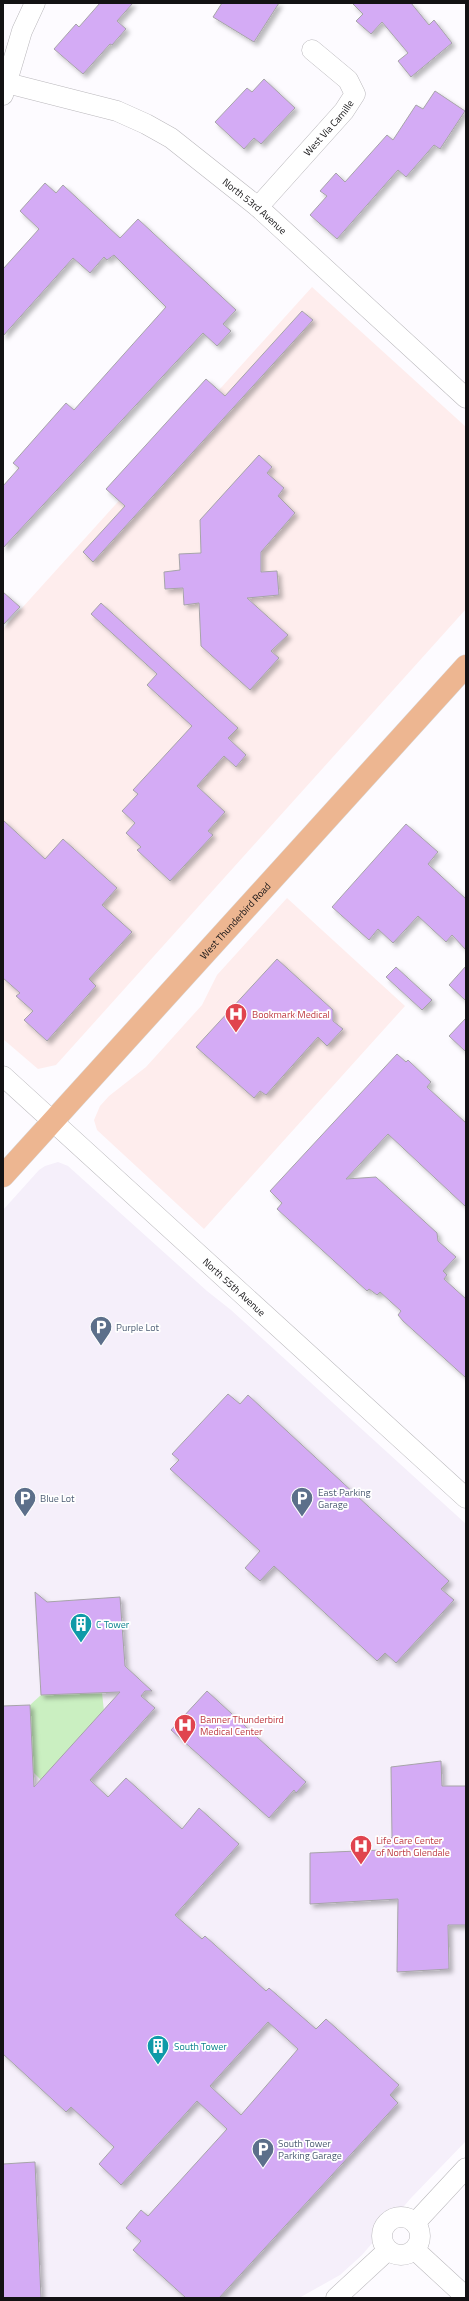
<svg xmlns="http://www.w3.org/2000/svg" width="469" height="2301" font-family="'Titillium Web',sans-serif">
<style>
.commercial{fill:#feeded}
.built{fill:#f5effa}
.green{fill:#caefc1}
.building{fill:#d4abf5;stroke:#a6a4a8;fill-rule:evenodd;filter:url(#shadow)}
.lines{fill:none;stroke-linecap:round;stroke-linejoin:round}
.minor-casing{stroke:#bab8bc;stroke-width:21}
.major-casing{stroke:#d9d9d9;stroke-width:23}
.minor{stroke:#fff;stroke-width:20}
.major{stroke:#edb691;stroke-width:22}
.labels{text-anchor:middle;stroke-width:3.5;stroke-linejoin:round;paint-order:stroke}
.street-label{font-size:10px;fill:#131214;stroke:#fff}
.health-label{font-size:10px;fill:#be3a42;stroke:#fff;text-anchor:start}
.service-label{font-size:10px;fill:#4e5e75;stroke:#fff;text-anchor:start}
.culture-label{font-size:10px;fill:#0d838f;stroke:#fff;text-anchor:start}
</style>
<defs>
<filter id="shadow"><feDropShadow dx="3.5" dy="3.5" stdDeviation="2" flood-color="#0004"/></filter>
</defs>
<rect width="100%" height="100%" fill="#fdfbff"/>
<g class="commercial">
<path d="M312 287 466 427V609L56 1065 38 1069 3 1039V629Z"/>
<path d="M287 898 405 1006 204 1229 97 1130 94 1120 100 1106 109 1096 146 1067 202 1005 217 975Z"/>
</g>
<path class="built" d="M58 1162 68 1166 207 1291 231 1310 466 1524V2141L411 2198 362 2255 340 2275 299 2298H3V1210L39 1170 45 1166Z"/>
<path class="green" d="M102 1693 104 1711 41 1780 33 1772 30 1705 41 1695Z"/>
<g class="building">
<path d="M100 3H133L117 21 126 29 112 45 110 44 83 74 54 49 76 24 79 27Z"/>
<path d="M222 3H279L254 42 213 17Z"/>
<path d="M352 3H411L429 25 434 20 452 43 411 77 398 61 408 53 382 22 371 34 356 21 363 14Z"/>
<path d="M264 79 295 108 261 144 254 138 244 149 215 122 247 88 252 92Z"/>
<path d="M435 91 465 111 440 149 434 145 406 177 398 170 337 239 310 215 327 196 320 191 336 173 345 182 387 135 393 140 416 105 423 109Z"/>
<path d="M45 183 56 193 63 185 120 238 138 219 236 310 223 324 231 331 217 346 203 333 3 548V486L19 468 13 463 66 403 74 410 166 307 114 255 107 260 104 257 90 273 73 258 3 336V269L39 229 20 211Z"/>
<path d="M302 311 313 320 93 562 83 552 125 506 106 489 206 379 225 396Z"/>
<path d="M259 455 272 467 267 473 284 488 278 496 295 513 261 552V572L277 571 279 595 247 598 288 635 271 651 279 658 250 690 201 646 199 603 184 605 183 588 165 589 164 572 180 570 179 554 201 553 200 520Z"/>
<path d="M3 592 20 607 3 625Z"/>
<path d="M101 603 238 728 228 738 246 755 236 767 224 756 197 786 225 812 208 831 213 835 170 881 137 850 141 847 126 833 135 823 122 811 138 794 133 790 192 726 147 685 157 674 91 614Z"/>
<path d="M3 820 45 859 63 839 117 888 102 905 132 932 89 979 96 986 47 1041 24 1020 33 1011 16 996 20 993 3 978Z"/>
<path d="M406 824 438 852 428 864 466 899V950L452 935 446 942 418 916 393 943 378 929 369 940 332 907Z"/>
<path d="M277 959 333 1010V1021L343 1029 327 1046 318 1037 266 1095 260 1091 254 1098 196 1047Z"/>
<path d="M466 966V1001L449 985Z"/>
<path d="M396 967 432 1000 422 1010 386 977Z"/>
<path d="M466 1018V1052L449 1036Z"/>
<path d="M397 1054 406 1062 408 1060 431 1082 427 1087 466 1123V1207L388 1134 346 1179 376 1177 437 1233 438 1241 456 1257 443 1271 447 1275 444 1279 466 1299V1378L403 1321 398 1315 401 1311 380 1292 377 1295 369 1289 367 1291 277 1209 282 1203 270 1191Z"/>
<path d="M228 1394 240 1404 248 1395 449 1581 441 1589 454 1600 396 1663 385 1653 377 1661 274 1566 260 1581 245 1568 260 1551 170 1469 179 1460 172 1454Z"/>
<path d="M35 1592 47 1602 120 1597 125 1666 152 1691H145L141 1696 155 1708 90 1780 108 1797 126 1778 182 1829 199 1808 239 1844 175 1915 202 1939 205 1936 266 1991 269 1988 316 2029 326 2019 399 2085 390 2095 398 2103 219 2298H186L133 2250 141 2241 126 2228 141 2210 148 2216 227 2129 197 2101 121 2185 99 2164 114 2147 71 2107 66 2112 3 2054V1706L30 1705 34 1787 120 1692 41 1695ZM268 2022 298 2049 241 2115 210 2086Z"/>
<path d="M207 1691 306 1782 296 1793 294 1790 269 1818 171 1730Z"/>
<path d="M441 1761 442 1786H466V1925H448L449 1969 397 1972 398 1899 310 1904V1853L381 1850 392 1837 391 1767Z"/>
<path d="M35 2162 41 2298H3V2164Z"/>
</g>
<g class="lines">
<g class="minor-casing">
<g id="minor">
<path id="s1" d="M3 82 117 111 146 124 171 138 258 207 466 398"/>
<path d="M3 95 22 31 35 3"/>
<path id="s2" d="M258 207 344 111 355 94 348 80 312 50"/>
<path id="s3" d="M3 1076 466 1498"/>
<circle cx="401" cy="2236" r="19"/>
<path d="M415 2223 466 2168"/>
<path d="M415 2250 466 2297"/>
<path d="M336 2298 388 2250"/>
</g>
</g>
<g class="major-casing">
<g id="major">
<path id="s4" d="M3 1176 466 666"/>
</g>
</g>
<use href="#minor" class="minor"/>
<use href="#major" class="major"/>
</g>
<defs>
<g id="hospital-pin" transform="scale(1.15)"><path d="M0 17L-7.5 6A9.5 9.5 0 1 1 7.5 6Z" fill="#e0444e" stroke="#fff"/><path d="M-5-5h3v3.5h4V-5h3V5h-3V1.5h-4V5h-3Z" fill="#fff"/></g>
<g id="parking-pin" transform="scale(1.15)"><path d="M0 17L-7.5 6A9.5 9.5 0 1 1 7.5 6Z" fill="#5c6f8a" stroke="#fff"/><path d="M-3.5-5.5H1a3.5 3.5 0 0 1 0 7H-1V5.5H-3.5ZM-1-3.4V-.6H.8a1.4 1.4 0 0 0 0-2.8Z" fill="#fff"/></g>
<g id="building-pin" transform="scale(1.15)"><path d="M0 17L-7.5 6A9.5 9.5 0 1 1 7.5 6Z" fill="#0f9aa8" stroke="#fff"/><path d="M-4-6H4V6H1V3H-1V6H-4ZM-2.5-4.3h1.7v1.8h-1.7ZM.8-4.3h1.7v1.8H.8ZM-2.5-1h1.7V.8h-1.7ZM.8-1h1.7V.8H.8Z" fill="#fff"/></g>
</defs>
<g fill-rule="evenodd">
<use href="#hospital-pin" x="236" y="1014"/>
<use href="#parking-pin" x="101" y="1327"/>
<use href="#parking-pin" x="25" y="1498"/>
<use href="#parking-pin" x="302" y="1498"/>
<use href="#building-pin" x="81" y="1624"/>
<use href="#hospital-pin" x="185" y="1725"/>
<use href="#hospital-pin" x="361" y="1846"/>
<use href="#building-pin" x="158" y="2046"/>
<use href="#parking-pin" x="263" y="2149"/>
</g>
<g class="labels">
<g class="street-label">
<text dy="4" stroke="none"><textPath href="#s2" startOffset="106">West Via Camille</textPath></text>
<text dy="4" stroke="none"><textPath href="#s1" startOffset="286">North 53rd Avenue</textPath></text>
<text dy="4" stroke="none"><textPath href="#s4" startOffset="345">West Thunderbird Road</textPath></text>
<text dy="4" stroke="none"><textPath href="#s3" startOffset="313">North 55th Avenue</textPath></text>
</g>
<g class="health-label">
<text x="252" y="1018">Bookmark Medical</text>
<text x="200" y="1723">Banner Thunderbird<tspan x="200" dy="12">Medical Center</tspan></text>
<text x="376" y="1844">Life Care Center<tspan x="376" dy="12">of North Glendale</tspan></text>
</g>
<g class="service-label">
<text x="116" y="1331">Purple Lot</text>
<text x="318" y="1496">East Parking<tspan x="318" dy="12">Garage</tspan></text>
<text x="40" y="1502">Blue Lot</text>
<text x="278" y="2147">South Tower<tspan x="278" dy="12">Parking Garage</tspan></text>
</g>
<g class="culture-label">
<text x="96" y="1628">C Tower</text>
<text x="174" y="2050">South Tower</text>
</g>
</g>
<rect width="469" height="2301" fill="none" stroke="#131214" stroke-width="8"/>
</svg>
